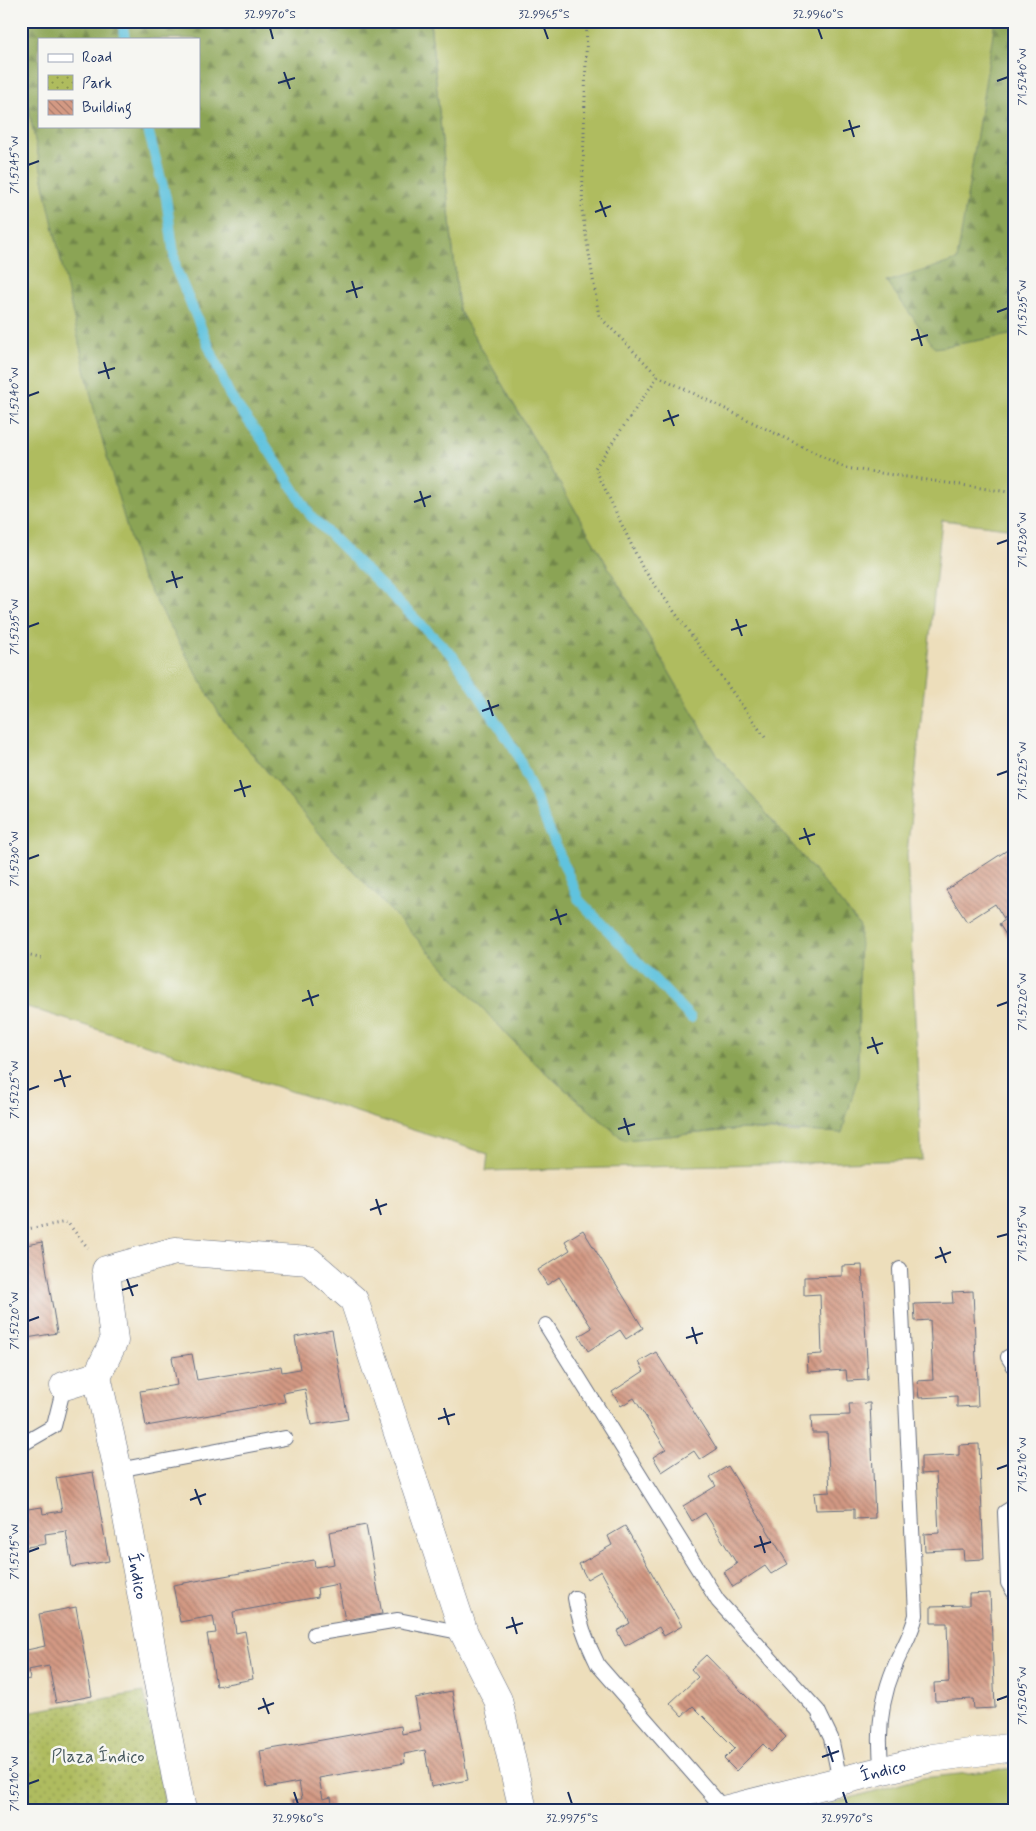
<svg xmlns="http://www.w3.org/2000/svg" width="1036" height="1831" font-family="Mynerve,sans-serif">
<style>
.grass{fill:#afbc5e;stroke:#65765e}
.forest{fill:url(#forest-firs);stroke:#536a5a;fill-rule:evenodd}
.park{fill:url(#park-dots);stroke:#65765e}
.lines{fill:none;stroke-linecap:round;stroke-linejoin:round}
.stream{stroke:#60c3de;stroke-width:10}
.building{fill:url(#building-back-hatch)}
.lane-casing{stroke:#646c7f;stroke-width:16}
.street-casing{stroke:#646c7f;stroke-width:29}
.path{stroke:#646c7f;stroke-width:3;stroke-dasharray:1 4;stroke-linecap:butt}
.lane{stroke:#fff;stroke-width:14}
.street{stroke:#fff;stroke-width:28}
.ticks{fill:none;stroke:#1b2f5e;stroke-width:2}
.labels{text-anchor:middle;stroke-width:5;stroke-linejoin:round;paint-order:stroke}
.street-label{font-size:18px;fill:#1b2f5e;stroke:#f6f6f2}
.park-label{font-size:18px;fill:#47595e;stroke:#f6f6f2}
.neatline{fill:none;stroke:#1b2f5e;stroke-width:2}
.ticks-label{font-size:12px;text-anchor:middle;fill:#1b2f5e}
</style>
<defs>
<pattern id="forest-firs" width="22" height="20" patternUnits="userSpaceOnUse" patternTransform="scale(1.25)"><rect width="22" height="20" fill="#8ba455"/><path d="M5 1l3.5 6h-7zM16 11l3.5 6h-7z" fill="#71864a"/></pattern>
<pattern id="park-dots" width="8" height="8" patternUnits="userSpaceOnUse" patternTransform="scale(1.25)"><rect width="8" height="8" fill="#afbc5e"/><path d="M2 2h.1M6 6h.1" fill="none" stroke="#8e9951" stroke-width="1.8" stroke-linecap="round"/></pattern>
<pattern id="building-back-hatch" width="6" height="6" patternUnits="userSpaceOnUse" patternTransform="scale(1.25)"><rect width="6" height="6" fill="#d39983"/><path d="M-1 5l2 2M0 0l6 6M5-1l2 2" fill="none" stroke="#aa7d6e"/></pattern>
</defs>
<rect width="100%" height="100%" fill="#f6f6f2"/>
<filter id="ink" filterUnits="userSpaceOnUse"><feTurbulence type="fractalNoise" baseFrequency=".02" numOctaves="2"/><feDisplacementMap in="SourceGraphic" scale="10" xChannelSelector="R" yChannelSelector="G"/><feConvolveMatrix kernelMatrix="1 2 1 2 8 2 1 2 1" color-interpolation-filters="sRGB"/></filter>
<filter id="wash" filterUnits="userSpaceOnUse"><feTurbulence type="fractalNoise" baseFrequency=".0096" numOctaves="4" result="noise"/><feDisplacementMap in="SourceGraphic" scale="20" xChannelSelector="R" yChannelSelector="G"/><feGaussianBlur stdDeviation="1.12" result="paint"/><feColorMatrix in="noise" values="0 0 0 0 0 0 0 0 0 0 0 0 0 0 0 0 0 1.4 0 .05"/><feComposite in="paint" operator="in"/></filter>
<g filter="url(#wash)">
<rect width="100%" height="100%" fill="#eddebb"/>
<g class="grass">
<path d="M430 21H1015V529L942 520 907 854 922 1160 486 1171 488 1154 21 1005V72L47 198 221 717 332 848 532 1061 624 1140 743 1129 799 1133 860 926 716 753 459 310Z"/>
<path d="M1015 1768V1810H807L922 1778Z"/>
</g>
<g class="forest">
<path d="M22 21H430L459 310 716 753 860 926 858 1076 842 1133 743 1129 624 1140 532 1061 332 848 221 717 139 571 95 414 47 198 21 72ZM39 39H199V126H39Z"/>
<path d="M995 21H1015V334L935 348 887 282 957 260Z"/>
</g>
<path class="park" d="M144 1692 166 1810H21V1713Z"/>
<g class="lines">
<g class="stream">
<path d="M122 21 125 39"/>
<path d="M147 126 166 198 176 269 230 396 261 438 311 516 453 656 516 752 579 900 691 1018"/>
</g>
</g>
<g id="blocks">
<g class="building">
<path d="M1015 845V890L1011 892 1015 898V949L999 924 1005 920 995 904 967 922 946 890Z"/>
<path d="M583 1230 643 1328 626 1339 620 1330 588 1351 579 1336 592 1328 559 1277 547 1285 538 1270 570 1250 565 1241Z"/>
<path d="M42 1242 57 1333 21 1339V1246Z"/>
<path d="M862 1265 868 1380 847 1381 846 1370 808 1372 807 1355 822 1354 820 1294 804 1295V1277L842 1276V1266Z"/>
<path d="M973 1291 978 1406 957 1407V1396L919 1398 917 1381 933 1380 930 1320 915 1321 914 1304 953 1303 952 1292Z"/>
<path d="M332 1330 348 1419 311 1425 305 1389 283 1393 285 1402 146 1426 140 1391 177 1385 172 1357 192 1354 197 1380 281 1366 282 1372 300 1369 295 1337Z"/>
<path d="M656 1352 717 1449 700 1460 694 1451 662 1472 653 1457 666 1449 634 1398 621 1406 612 1392 644 1371 639 1362Z"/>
<path d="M870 1403 875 1518 854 1519V1509L816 1510 814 1493 830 1492 827 1433H812L811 1416 850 1415 849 1404Z"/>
<path d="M979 1444 984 1559 964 1560 963 1549 925 1551 924 1534 939 1533 936 1473 921 1474V1457L959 1455V1445Z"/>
<path d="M728 1466 788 1564 771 1574 765 1566 733 1587 724 1572 737 1564 705 1513 692 1521 683 1506 716 1486 710 1477Z"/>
<path d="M93 1472 109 1561 72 1567 66 1531 45 1534 46 1544 21 1548V1510L42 1507 43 1514 62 1511 56 1478Z"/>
<path d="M366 1525 382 1614 345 1620 338 1584 317 1588 318 1597 233 1612 236 1633 245 1631 253 1679 216 1686 207 1634 216 1633 213 1616 180 1622 173 1585 314 1560 315 1567 334 1564 329 1532Z"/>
<path d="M625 1526 682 1626 664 1636 659 1627 625 1646 617 1631 630 1623 601 1571 587 1579 579 1564 612 1545 608 1536Z"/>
<path d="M990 1593 995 1708 974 1709 973 1699 935 1701 934 1683 949 1682 947 1623H931V1606L969 1605V1594Z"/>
<path d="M76 1607 92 1696 56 1703 49 1666 28 1670 30 1679 21 1681V1643L25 1642 27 1650 45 1646 39 1614Z"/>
<path d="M706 1655 786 1737 771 1752 763 1744 736 1771 724 1759 735 1748 693 1706 682 1716 670 1703 698 1677 691 1669Z"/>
<path d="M452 1691 468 1780 431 1787 425 1750 404 1754 405 1763 319 1778 323 1799 331 1797 333 1810H295L293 1800 302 1799 299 1782 266 1788 260 1751 401 1726 402 1734 421 1730 415 1698Z"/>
</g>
</g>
</g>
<g filter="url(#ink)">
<use href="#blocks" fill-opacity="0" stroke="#646c7f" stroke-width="1"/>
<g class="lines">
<g class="lane-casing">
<g id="lane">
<path d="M546 1325 718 1601 818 1711 831 1738 840 1781"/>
<path d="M1008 1357 1015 1368"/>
<path d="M21 1445 54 1426 64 1386"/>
<path d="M118 1470 285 1438"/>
<path d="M1015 1506 1005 1512 1008 1583 1015 1594"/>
<path d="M575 1598C579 1623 587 1643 598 1665L724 1809"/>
<path d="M314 1634 398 1620 464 1633"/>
<path d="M882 1771C877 1735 880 1702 894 1668 901 1650 912 1634 916 1615L900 1269"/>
</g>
</g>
<g class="street-casing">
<g id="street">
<path d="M97 1376 114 1341 106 1270 175 1251 309 1261 354 1300 464 1633 498 1700 523 1810"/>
<path id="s1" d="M64 1386 97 1376 118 1470 182 1810"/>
<path id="s2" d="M723 1810 932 1758 1015 1747"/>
</g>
</g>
<g class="path">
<path d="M587 21 582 210 599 316 658 376 846 468 1015 493"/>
<path d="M658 376 595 468 642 567 767 740"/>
<path d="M21 954 44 959"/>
<path d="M21 1230 67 1222 88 1248"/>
</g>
<use href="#lane" class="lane"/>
<use href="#street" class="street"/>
</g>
</g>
<path class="ticks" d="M270 28 273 39M544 28 548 39M818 28 822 39M284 72 290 89M997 81 1008 77M278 83 295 78M849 120 854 137M843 131 860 126M28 165 39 161M600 201 606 217M595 212 611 206M352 281 357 298M346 292 363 287M997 312 1008 308M917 329 922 346M911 340 928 335M104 362 109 379M98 373 115 368M28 396 39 392M668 410 674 426M663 421 679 415M420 491 425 507M414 502 431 496M997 544 1008 540M172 571 177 588M166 582 183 577M736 619 742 636M28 627 39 623M731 630 747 625M488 700 493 716M482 711 499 705M997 775 1008 771M240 780 245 797M234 791 251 786M804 828 810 845M799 839 815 834M28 859 39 855M556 909 561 925M550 920 567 914M308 990 313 1006M302 1001 319 995M997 1006 1008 1002M872 1037 878 1054M867 1048 883 1043M60 1070 65 1087M54 1081 71 1076M28 1090 39 1086M624 1118 629 1135M618 1129 635 1124M376 1199 381 1215M370 1210 387 1204M997 1237 1008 1234M940 1247 946 1263M935 1258 951 1252M127 1279 133 1296M122 1290 138 1285M28 1321 39 1317M692 1327 697 1344M686 1338 703 1333M444 1408 449 1425M438 1419 455 1414M997 1469 1008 1465M195 1489 201 1505M190 1500 206 1494M760 1536 765 1553M754 1547 771 1542M28 1552 39 1548M512 1617 517 1634M506 1628 523 1623M263 1698 269 1714M997 1700 1008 1696M258 1709 274 1703M828 1746 833 1762M822 1757 839 1751M28 1784 39 1780M294 1792 298 1804M568 1792 572 1804M843 1792 847 1804"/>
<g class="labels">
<g class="street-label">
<text dy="6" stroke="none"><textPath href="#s1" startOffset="239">Índico</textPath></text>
<text dy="6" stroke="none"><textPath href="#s2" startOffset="165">Índico</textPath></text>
</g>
<g class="park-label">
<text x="98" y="1762">Plaza Índico</text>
</g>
</g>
<rect width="1036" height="1831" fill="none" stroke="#f6f6f2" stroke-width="55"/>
<rect x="38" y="38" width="162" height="90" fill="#f6f6f2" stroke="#9ea6b7"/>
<rect x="48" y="54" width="25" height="8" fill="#ffffff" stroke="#9ea6b7"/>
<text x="82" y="62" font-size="15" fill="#1b2f5e">Road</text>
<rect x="48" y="75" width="25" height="15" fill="url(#park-dots)" stroke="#9ea6b7"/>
<text x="82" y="88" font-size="15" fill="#1b2f5e">Park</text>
<rect x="48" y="100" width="25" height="15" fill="url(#building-back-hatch)" stroke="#9ea6b7"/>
<text x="82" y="112" font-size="15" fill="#1b2f5e">Building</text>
<rect x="28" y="28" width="980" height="1776" class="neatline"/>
<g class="ticks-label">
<text x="270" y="18">32.9970°S</text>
<text x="544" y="18">32.9965°S</text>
<text x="818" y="18">32.9960°S</text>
<text transform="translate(1022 77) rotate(-90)" y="4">71.5240°W</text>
<text transform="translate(14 165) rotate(-90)" y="4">71.5245°W</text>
<text transform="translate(1022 308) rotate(-90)" y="4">71.5235°W</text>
<text transform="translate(14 396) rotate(-90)" y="4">71.5240°W</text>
<text transform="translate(1022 540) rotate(-90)" y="4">71.5230°W</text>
<text transform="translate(14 627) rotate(-90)" y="4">71.5235°W</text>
<text transform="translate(1022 771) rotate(-90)" y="4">71.5225°W</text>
<text transform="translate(14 859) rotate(-90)" y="4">71.5230°W</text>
<text transform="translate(1022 1002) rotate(-90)" y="4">71.5220°W</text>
<text transform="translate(14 1090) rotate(-90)" y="4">71.5225°W</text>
<text transform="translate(1022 1234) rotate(-90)" y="4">71.5215°W</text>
<text transform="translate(14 1321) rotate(-90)" y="4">71.5220°W</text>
<text transform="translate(1022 1465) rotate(-90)" y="4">71.5210°W</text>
<text transform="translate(14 1552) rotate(-90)" y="4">71.5215°W</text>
<text transform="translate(1022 1696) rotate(-90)" y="4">71.5205°W</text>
<text transform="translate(14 1784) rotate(-90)" y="4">71.5210°W</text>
<text x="298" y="1822">32.9980°S</text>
<text x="572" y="1822">32.9975°S</text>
<text x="847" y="1822">32.9970°S</text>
</g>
</svg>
